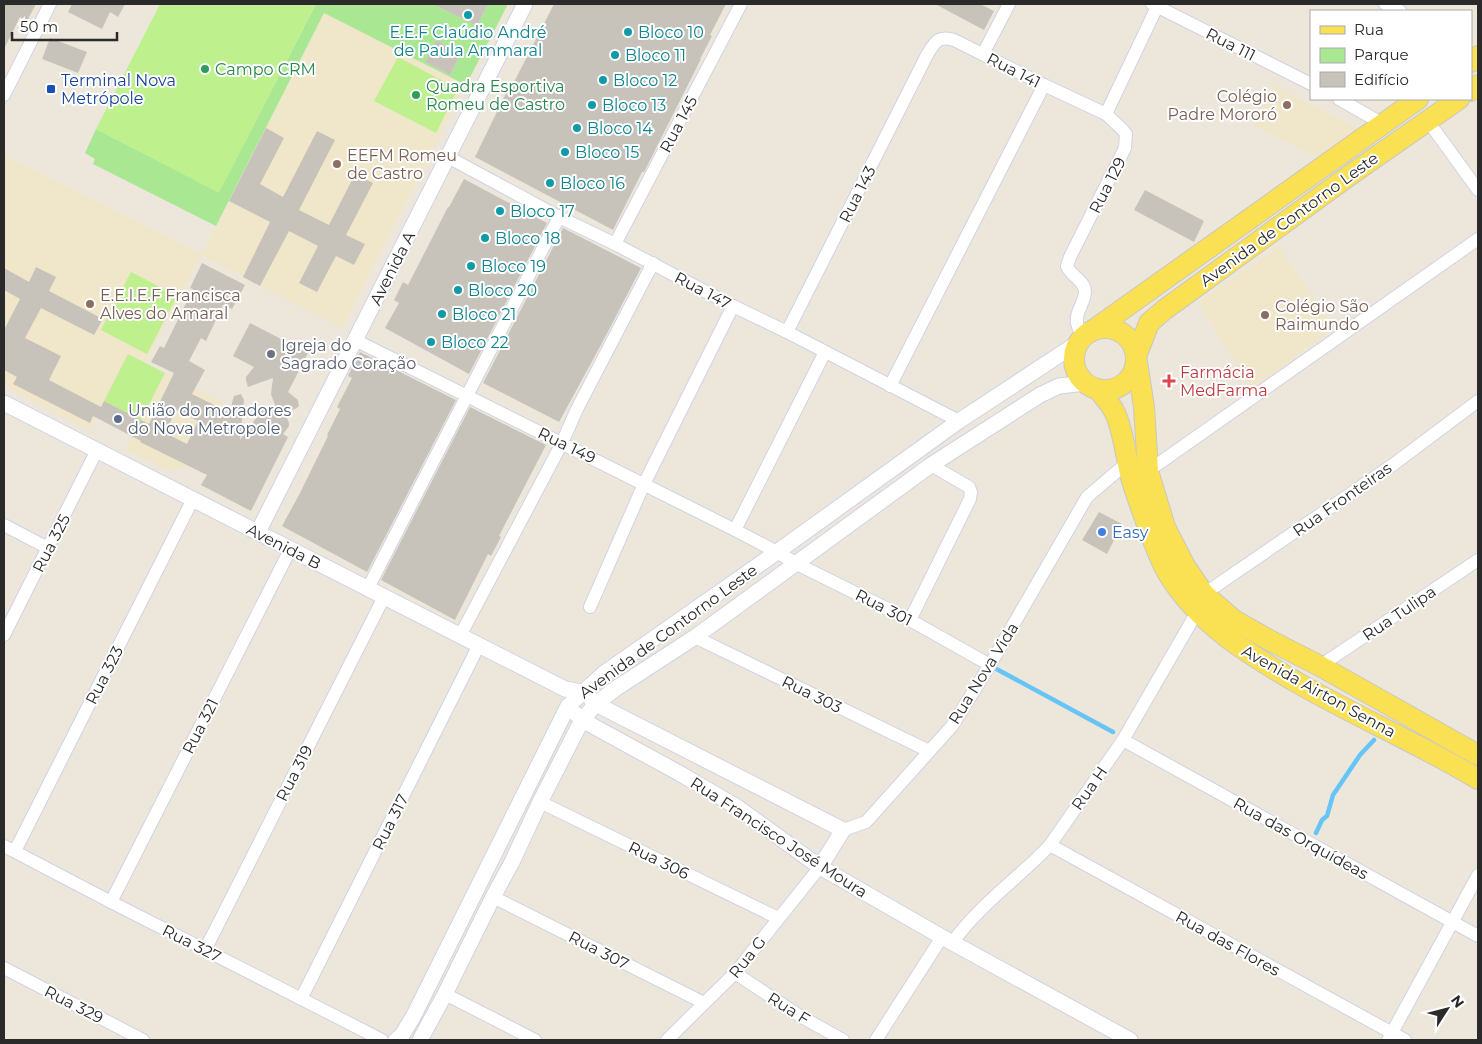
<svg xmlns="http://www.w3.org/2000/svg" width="1482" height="1044" font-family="Montserrat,sans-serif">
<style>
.education{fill:#f0e6c9}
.green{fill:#a9e793;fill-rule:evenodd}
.pitch{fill:#bef08e}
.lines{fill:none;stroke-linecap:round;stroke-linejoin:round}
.stream{stroke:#66c5f6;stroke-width:4.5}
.building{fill:#c8c3ba;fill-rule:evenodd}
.minor-casing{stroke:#d0d2e4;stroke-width:14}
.tertiary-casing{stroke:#d0d2e4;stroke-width:17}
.primary-casing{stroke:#c8c8c8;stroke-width:22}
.minor{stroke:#fff;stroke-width:12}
.tertiary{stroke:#fff;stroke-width:15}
.primary{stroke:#fae053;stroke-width:20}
.culture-dot{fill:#0f9aa8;stroke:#fff;stroke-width:2}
.leisure-dot{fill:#2e9e5b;stroke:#fff;stroke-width:2}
.transit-dot{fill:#1a4fb4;stroke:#fff;stroke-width:2}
.education-dot{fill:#8d6e63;stroke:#fff;stroke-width:2}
.worship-dot{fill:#6b7280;stroke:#fff;stroke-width:2}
.health-dot{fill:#e0444e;stroke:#fff;stroke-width:2}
.service-dot{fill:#5c6f8a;stroke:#fff;stroke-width:2}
.shop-dot{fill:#3f7fe0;stroke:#fff;stroke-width:2}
.labels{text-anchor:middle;stroke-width:4;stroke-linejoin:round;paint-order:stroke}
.culture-label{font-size:16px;fill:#0d838f;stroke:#fff;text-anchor:start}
.street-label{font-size:16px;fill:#2a2a2a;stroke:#fff}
.leisure-label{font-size:16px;fill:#27864d;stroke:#fff;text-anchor:start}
.transit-label{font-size:16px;fill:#164399;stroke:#fff;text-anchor:start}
.education-label{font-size:16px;fill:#785e54;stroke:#fff;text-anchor:start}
.worship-label{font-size:16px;fill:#5b616d;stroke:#fff;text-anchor:start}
.health-label{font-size:16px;fill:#be3a42;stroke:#fff;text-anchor:start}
.service-label{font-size:16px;fill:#4e5e75;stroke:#fff;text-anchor:start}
.shop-label{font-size:16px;fill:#366cbe;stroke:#fff;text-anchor:start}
</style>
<rect width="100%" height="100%" fill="#ede7db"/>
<g class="education">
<path d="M324 13 466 85 342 328 202 255 145 362 128 354 90 430 10 389 8 384 4 382V155L202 254Z"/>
<path d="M1273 85 1361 130 1321 159 1253 125Z"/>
<path d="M1279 247 1334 328 1252 389 1198 302Z"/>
<path d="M165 373 239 411 206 475 187 466 170 471 126 449Z"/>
</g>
<path class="green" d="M316 4H432L477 26 488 4H508L466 85 324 13 216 226 93 164 95 159 85 153 96 129 219 192ZM436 40 461 53 450 75 425 62Z"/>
<g class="pitch">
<path d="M160 4H316L219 193 96 129Z"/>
<path d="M398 57 458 89 436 133 374 101Z"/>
<path d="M131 272 177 296 147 354 101 330Z"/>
<path d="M128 354 165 373 141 420 104 401Z"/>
</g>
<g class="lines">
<g class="stream">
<path d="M991 666 1113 732"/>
<path d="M1316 833 1322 820 1327 816 1333 795 1360 755 1374 740"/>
</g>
</g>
<g class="building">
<path d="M4 4H36L27 21 20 17 4 49Z"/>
<path d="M72 4H125L118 17 110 12 102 29 68 12Z"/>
<path d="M432 4H488L477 26Z"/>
<path d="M554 4H726L710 35 712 36 700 59H701L644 172H642L613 230 475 157 511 83 513 84Z"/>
<path d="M935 4H980L994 11 984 30Z"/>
<path d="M50 38 87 52 78 73 42 59Z"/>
<path d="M436 40 461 53 450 75 425 62Z"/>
<path d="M266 128 284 138 260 184 283 197 317 131 335 140 299 210 329 225 355 174 373 183 346 235 365 244 354 265 336 256 317 292 299 283 318 246 289 231 260 286 243 277 270 222 229 201Z"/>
<path d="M464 179 547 223 469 374 385 328 399 303 394 300 403 282 408 285 448 207H449Z"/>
<path d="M1145 190 1204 221 1194 242 1134 210Z"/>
<path d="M563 228 641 268 602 343 559 422 483 383Z"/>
<path d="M202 263 245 285 232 309 223 305 206 341 201 338 189 361 205 370 192 394 230 413 233 399 234 396 241 394 244 400 240 440 262 410 275 405 271 394 273 378 248 387 246 380V377L254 367 233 356 250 323 308 353 288 392 298 400 299 406 297 408 285 413 289 423V426L283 434 288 437 251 511 201 485 207 475 140 442 141 441 93 416 90 423 13 384 17 377 4 370V330L20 299 4 290V268L29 282 36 267 56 277 49 291 103 319 94 335 41 308 25 338 61 356 49 380 101 407 104 401 149 424 174 373 151 362 160 346 164 348 193 289 190 288ZM176 410 198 421 187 444 165 433Z"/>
<path d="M360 352 456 400 367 572 282 526 300 493 328 436 327 435 340 409 337 407 352 378 348 376Z"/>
<path d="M470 407 546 445 499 536 501 537 491 556 488 554 455 620 381 580Z"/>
<path d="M1099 512 1122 524 1107 554 1082 540Z"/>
</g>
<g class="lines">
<g class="minor-casing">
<g id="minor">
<path d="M1152 4 1311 84"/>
<path d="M1385 4 1400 11"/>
<path d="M983 54 1009 4"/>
<path d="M4 95 50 4"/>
<path d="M1339 99 1383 124"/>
<path d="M1106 114 1157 7"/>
<path d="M1428 121 1478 190"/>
<path d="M448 157 559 217 615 244 733 306 787 332 959 421"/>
<path d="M615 244 741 4"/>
<path d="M787 332 927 55C935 42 938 35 954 40L1044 85 1106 114 1123 130 1126 134 1125 148 1070 257 1067 266C1070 276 1085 280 1085 292 1085 302 1075 312 1077 323 1078 328 1081 333 1083 338"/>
<path d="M355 340 735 530 777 552 797 564 910 620 990 665"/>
<path d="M890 386 1044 85"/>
<path d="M1148 471 1478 239"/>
<path d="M4 525 48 548"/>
<path d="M735 530 825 352"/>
<path d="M368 588 559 217"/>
<path d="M1204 594 1394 464 1478 401"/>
<path d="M590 607 644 484 733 306"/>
<path d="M910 620 970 499 971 492 969 487 931 465"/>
<path d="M4 635 97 450"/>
<path d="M460 636 562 443 577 409 653 263"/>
<path d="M695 637 929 751"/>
<path d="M1320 666 1478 560"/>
<path d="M1123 740 1478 936"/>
<path d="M540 802 778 918"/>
<path d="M843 830 866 822 952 726 990 665 1087 497 1128 462"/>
<path d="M1050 845 1405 1040"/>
<path d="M4 846 111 902 382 1040"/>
<path d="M15 851 193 499"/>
<path d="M493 897 704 1003"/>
<path d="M111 902 290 550"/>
<path d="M953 942C979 905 1019 878 1050 845L1123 740 1197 612"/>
<path d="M205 950 384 597"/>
<path d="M4 968 143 1040"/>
<path d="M735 973 800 1016 843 1040"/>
<path d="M445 994 535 1040"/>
<path d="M301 999 479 645"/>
<path d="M667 1040 735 973 820 867"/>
<path d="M876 1040 942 937"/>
<path d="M1388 1040 1478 875"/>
</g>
</g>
<g class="tertiary-casing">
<g id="tertiary">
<path d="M4 403 565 689 582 692"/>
<path d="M258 532 525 4"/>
<path d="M591 699 596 704 843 830 820 867"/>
<path d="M576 714 582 720 679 773 737 807 820 867 942 937 1130 1040"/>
<path d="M396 1040 402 1035 413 1017 568 706 603 674 777 552 959 421 1079 342"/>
<path d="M420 1040 445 994 493 897 512 862 540 802 582 720 596 704 615 689 695 637 931 465 1040 395 1059 386 1086 383"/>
</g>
</g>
<g class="primary-casing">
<g id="primary">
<path d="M1471 62 1478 56"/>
<path d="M1471 91 1478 85"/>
<circle cx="1105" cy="359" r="31"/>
<path d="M1092 331 1418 99"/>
<path d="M1137 354 1149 323 1164 310 1350 175 1459 99"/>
<path d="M1137 362 1144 407 1148 471 1165 527 1185 566 1204 594 1234 620 1269 640 1320 666 1478 755"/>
<path d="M1098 389C1103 396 1110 403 1114 411 1122 425 1126 456 1130 473 1133 487 1139 502 1144 516 1151 535 1157 554 1167 572 1197 623 1248 654 1298 683 1357 717 1420 744 1478 779"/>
</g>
</g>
<use href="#minor" class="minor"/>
<use href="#tertiary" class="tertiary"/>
<use href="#primary" class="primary"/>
</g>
<g class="culture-dot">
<circle cx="468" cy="15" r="5"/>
<circle cx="628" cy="32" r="5"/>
<circle cx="615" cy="55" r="5"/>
<circle cx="603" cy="80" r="5"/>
<circle cx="592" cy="105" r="5"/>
<circle cx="577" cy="128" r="5"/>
<circle cx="565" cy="152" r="5"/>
<circle cx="550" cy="183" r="5"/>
<circle cx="500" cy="211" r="5"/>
<circle cx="485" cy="238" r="5"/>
<circle cx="471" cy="266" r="5"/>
<circle cx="458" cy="290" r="5"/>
<circle cx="442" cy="314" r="5"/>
<circle cx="431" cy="342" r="5"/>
</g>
<g class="leisure-dot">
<circle cx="205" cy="69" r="5"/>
<circle cx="416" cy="95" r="5"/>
</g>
<rect class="transit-dot" x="46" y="84" width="10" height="10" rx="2.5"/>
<g class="education-dot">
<circle cx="1287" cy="105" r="5"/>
<circle cx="337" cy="164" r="5"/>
<circle cx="90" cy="304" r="5"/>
<circle cx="1265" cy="315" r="5"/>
</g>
<circle class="worship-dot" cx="271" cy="354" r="5"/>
<path class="health-dot" d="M1166.5 373.5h5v5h5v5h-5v5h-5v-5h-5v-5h5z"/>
<circle class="service-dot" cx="118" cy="419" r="5"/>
<circle class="shop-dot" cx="1102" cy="532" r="5"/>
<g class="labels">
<g class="culture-label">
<text x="468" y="38" text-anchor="middle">E.E.F Claúdio André<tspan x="468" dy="18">de Paula Ammaral</tspan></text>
<text x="638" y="38">Bloco 10</text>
<text x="625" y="61">Bloco 11</text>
<text x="613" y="86">Bloco 12</text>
<text x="602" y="111">Bloco 13</text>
<text x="587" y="134">Bloco 14</text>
<text x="575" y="158">Bloco 15</text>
<text x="560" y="189">Bloco 16</text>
<text x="510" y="217">Bloco 17</text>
<text x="495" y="244">Bloco 18</text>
<text x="481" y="272">Bloco 19</text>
<text x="468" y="296">Bloco 20</text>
<text x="452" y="320">Bloco 21</text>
<text x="441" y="348">Bloco 22</text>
</g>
<g class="street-label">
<text transform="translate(1231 44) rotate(27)" y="6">Rua 111</text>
<text transform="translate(1014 70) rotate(27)" y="6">Rua 141</text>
<text transform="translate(678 124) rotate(-62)" y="6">Rua 145</text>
<text transform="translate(1107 185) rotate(-63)" y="6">Rua 129</text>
<text transform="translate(857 194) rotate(-63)" y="6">Rua 143</text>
<text transform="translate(1289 219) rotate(-36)" y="6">Avenida de Contorno Leste</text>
<text transform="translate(392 268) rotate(-63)" y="6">Avenida A</text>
<text transform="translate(703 290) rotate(28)" y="6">Rua 147</text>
<text transform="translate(567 445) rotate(26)" y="6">Rua 149</text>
<text transform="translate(1342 499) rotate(-35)" y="6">Rua Fronteiras</text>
<text transform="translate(51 543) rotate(-63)" y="6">Rua 325</text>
<text transform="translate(284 546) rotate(27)" y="6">Avenida B</text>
<text transform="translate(884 607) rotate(27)" y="6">Rua 301</text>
<text transform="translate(1399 613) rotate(-34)" y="6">Rua Tulipa</text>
<text transform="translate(668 631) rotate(-36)" y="6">Avenida de Contorno Leste</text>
<text transform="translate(983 673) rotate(-58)" y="6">Rua Nova Vida</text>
<text transform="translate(104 675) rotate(-63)" y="6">Rua 323</text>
<text transform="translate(1319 691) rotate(29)" y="6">Avenida Airton Senna</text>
<text transform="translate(812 694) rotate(26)" y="6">Rua 303</text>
<text transform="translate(200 726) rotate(-63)" y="6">Rua 321</text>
<text transform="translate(294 773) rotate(-63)" y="6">Rua 319</text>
<text transform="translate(1089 788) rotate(-55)" y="6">Rua H</text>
<text transform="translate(390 822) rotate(-63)" y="6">Rua 317</text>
<text transform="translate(779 837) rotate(33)" y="6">Rua Francisco José Moura</text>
<text transform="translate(1301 838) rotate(29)" y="6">Rua das Orquídeas</text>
<text transform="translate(659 860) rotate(26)" y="6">Rua 306</text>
<text transform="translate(192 943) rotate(27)" y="6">Rua 327</text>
<text transform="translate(1228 943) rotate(29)" y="6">Rua das Flores</text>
<text transform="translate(599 950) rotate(27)" y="6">Rua 307</text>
<text transform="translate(747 957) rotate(-51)" y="6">Rua G</text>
<text transform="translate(74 1004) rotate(27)" y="6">Rua 329</text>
<text transform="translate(789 1008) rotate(32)" y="6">Rua F</text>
</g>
<g class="leisure-label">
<text x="215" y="75">Campo CRM</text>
<text x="426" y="92">Quadra Esportiva<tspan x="426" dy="18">Romeu de Castro</tspan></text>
</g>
<g class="transit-label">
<text x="61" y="86">Terminal Nova<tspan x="61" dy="18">Metrópole</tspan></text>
</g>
<g class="education-label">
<text x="1277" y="102" text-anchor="end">Colégio<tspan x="1277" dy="18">Padre Mororó</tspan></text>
<text x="347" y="161">EEFM Romeu<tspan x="347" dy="18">de Castro</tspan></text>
<text x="100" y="301">E.E.I.E.F Francisca<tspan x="100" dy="18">Alves do Amaral</tspan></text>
<text x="1275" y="312">Colégio São<tspan x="1275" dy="18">Raimundo</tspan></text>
</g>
<g class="worship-label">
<text x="281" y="351">Igreja do<tspan x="281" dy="18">Sagrado Coração</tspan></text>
</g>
<g class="health-label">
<text x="1180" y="378">Farmácia<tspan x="1180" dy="18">MedFarma</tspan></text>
</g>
<g class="service-label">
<text x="128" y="416">União do moradores<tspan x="128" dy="18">do Nova Metropole</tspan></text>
</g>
<g class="shop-label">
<text x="1112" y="538">Easy</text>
</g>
</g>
<rect width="1482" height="1044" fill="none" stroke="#2a2a2a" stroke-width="10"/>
<rect x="1310" y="10" width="162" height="90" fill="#ffffff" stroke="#aaaaaa"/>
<rect x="1320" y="26" width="25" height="8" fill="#fae053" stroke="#aaaaaa"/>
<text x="1354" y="35" font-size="15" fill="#2a2a2a">Rua</text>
<rect x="1320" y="48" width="25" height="15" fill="#a9e793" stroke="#aaaaaa"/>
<text x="1354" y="60" font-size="15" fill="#2a2a2a">Parque</text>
<rect x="1320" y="72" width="25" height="15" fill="#c8c3ba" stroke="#aaaaaa"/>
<text x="1354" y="85" font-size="15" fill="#2a2a2a">Edifício</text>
<g transform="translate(1447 1009) rotate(54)" stroke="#ffffff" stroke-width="4" paint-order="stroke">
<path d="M0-4L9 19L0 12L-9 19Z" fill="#2a2a2a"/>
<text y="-8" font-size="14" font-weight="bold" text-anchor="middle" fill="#2a2a2a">N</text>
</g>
<path d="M12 32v8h105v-8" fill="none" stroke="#2a2a2a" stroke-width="2.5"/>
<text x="20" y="32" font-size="15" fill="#2a2a2a" stroke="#ffffff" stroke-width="4" paint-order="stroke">50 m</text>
</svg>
